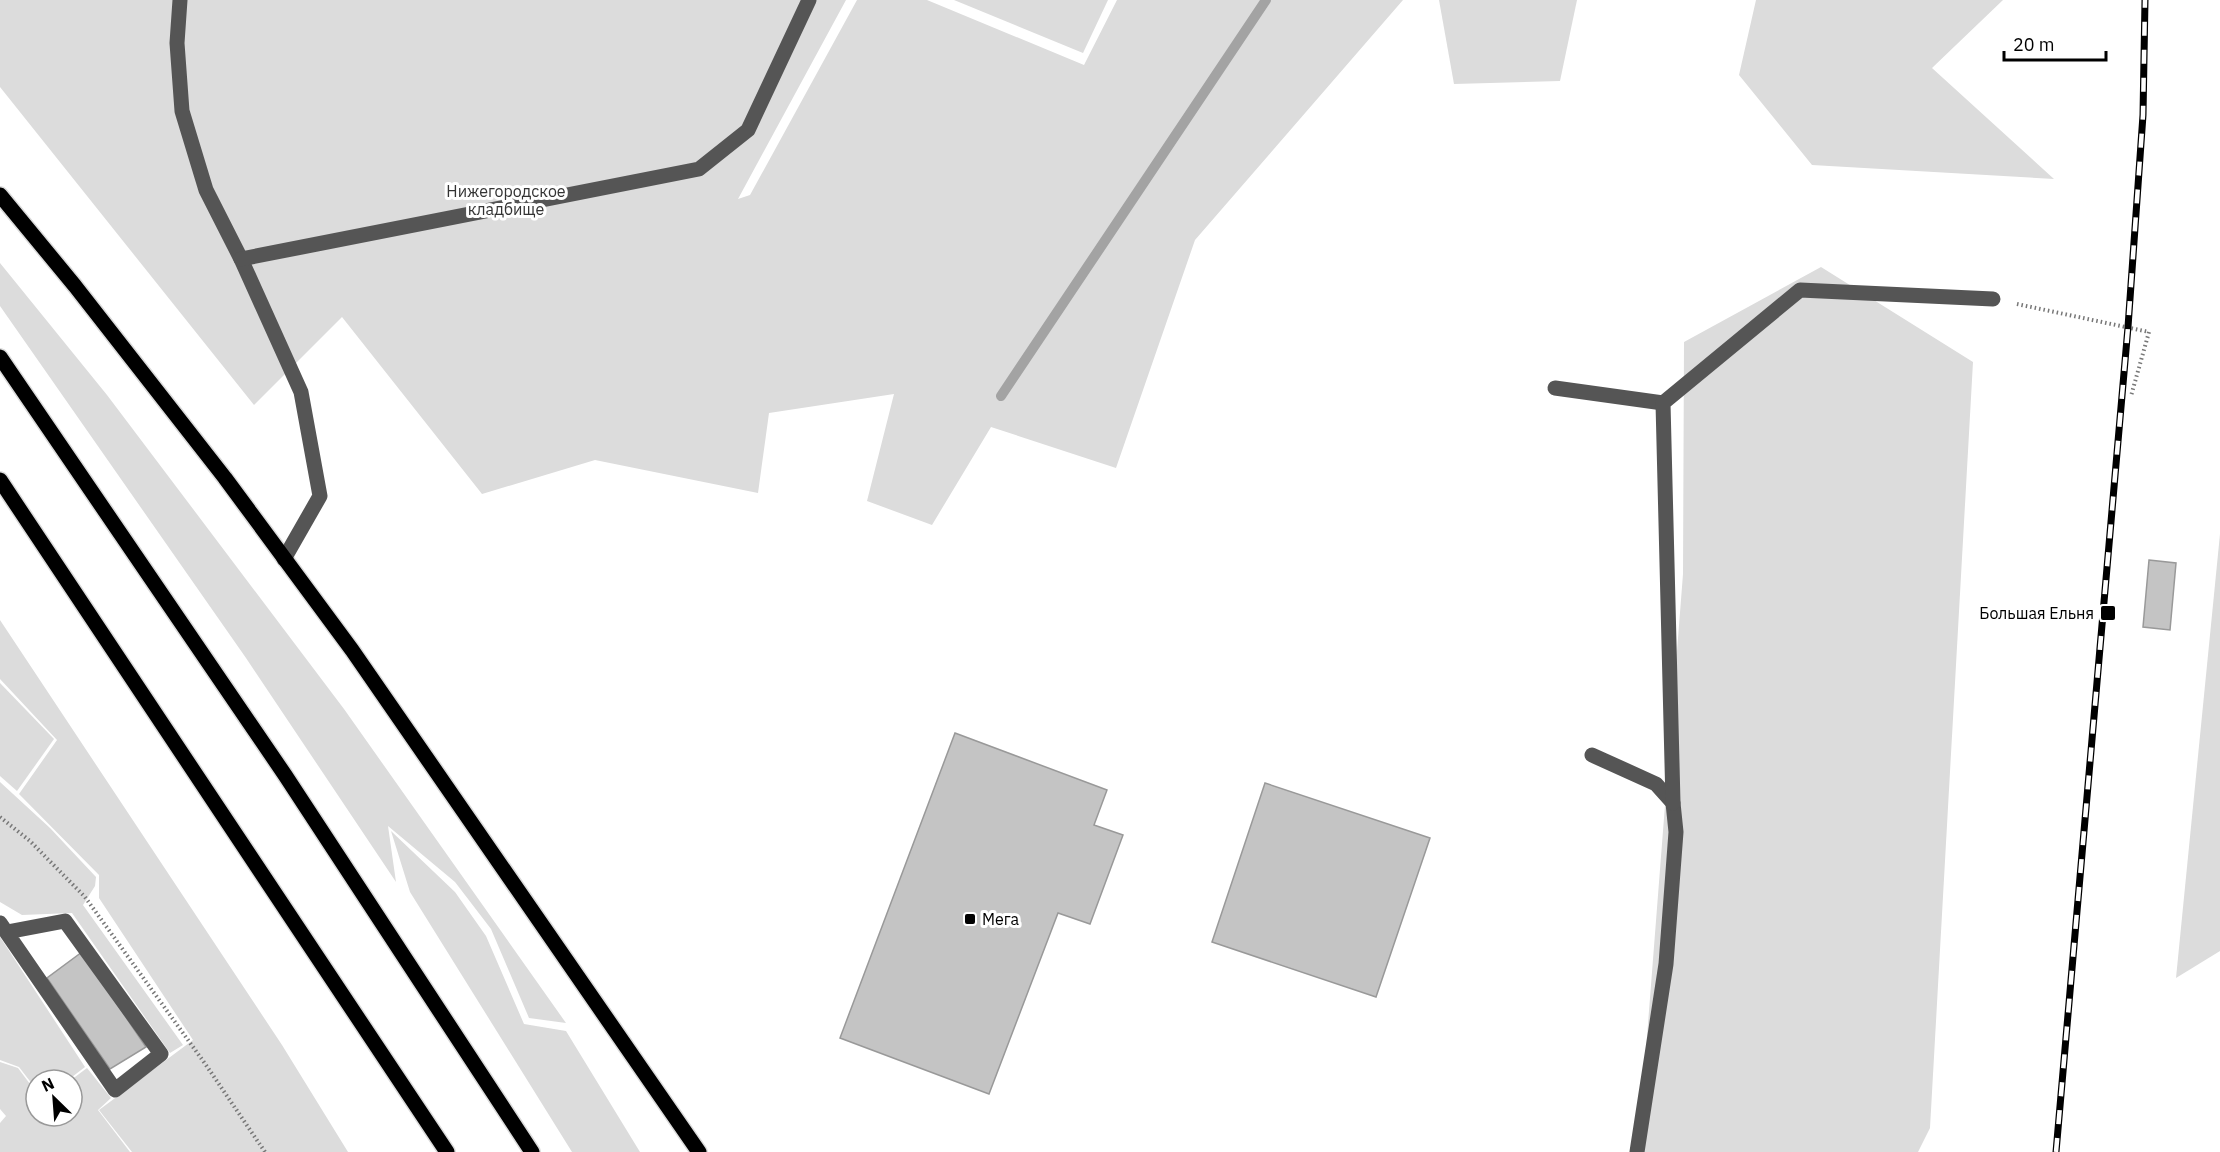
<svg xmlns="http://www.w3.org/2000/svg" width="2220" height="1152" font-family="'IBM Plex Sans',sans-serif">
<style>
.green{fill:#dcdcdc}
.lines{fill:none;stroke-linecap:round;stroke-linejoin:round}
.stream{stroke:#a3a3a3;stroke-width:10}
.building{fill:#c4c4c4;stroke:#999;stroke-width:1.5}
.major-casing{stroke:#dbdbdb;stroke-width:18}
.path{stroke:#777;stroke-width:4;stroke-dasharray:1.5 3;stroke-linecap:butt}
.minor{stroke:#555;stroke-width:15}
.major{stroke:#000;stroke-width:15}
.rail-casing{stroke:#000;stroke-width:7}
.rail{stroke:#fff;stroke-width:4.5;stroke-dasharray:14;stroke-linecap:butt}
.poi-dot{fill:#000;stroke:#fff;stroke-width:2}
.labels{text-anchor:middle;stroke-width:6;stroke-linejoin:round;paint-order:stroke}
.park-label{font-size:16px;fill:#333;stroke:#fff}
.poi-label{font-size:16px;fill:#000;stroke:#fff;text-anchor:end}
</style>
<rect width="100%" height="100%" fill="#fff"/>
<g class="green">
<path d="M0 0H846L738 199 750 195 857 0H927L1084 65 1117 0H1403L1195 240 1116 468 991 427 932 525 867 501 894 394 769 413 758 493 595 460 482 494 342 317 254 405 0 87Z"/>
<path d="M954 0H1108L1083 53Z"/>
<path d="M1439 0H1577L1560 81 1454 84Z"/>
<path d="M1756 0H2003L1932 68 2054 179 1812 165 1739 75Z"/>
<path d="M0 263 107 395 344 709 566 1023 529 1018 491 929 455 882 388 826 396 882 246 658 0 306Z"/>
<path d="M1821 267 1973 362 1930 1128 1918 1152H1638L1683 574 1684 342Z"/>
<path d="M2220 534V951L2176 978Z"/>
<path d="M0 620 282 1045 348 1152H132L99 1110 193 1040 99 898V875L19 794 57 740 0 679Z"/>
<path d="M0 683 54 739 17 791 0 776Z"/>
<path d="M0 782 50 828 96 877 95 886 83 905 183 1045 170 1053 72 913 22 915 0 902Z"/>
<path d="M391 831 455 892 486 936 524 1024 566 1031 640 1152H572L410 892Z"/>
<path d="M0 937 85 1067 68 1080H36V1089L19 1067 0 1060Z"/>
<path d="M0 1062 18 1068 36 1092V1116H72L71 1080 87 1068 111 1098 98 1110 130 1152H0V1123L6 1116 0 1109Z"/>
</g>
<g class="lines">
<path class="stream" d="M1001 396 1266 0"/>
</g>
<g class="building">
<path d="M2149 560 2176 563 2170 630 2143 627Z"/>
<path d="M955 733 1107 790 1094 825 1123 835 1090 924 1058 913 989 1094 840 1038Z"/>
<path d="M1265 783 1430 838 1376 997 1212 942Z"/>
<path d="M82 952 146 1047 110 1069 47 978Z"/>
</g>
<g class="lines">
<g class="major-casing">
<g id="major">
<path d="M0 195 75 286 225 478 352 650 699 1152"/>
<path d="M0 357 285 775 532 1152"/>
<path d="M0 480 447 1152"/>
</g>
</g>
<g class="path">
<path d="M2017 304 2149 332 2131 396"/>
<path d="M0 817 30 841 85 897 206 1065 265 1152"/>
</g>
<g class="minor">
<path d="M180 0 177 43 182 111 206 190 241 259 301 392 320 496 284 559"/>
<path d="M241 259 699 169 748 130 809 0"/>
<path d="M1555 388 1663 403"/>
<path d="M1592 755 1656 784 1673 803 1676 832 1666 964 1637 1152"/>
<path d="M1673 803 1663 403 1800 290 1993 299"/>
<path d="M0 923 115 1090 161 1054 65 921 7 932"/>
</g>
<use href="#major" class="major"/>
<g class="rail-casing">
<path id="rail" d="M2056 1152 2128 327 2143 115 2145 0"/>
</g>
<use href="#rail" class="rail"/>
</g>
<g class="poi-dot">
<rect x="2100" y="605" width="16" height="16" rx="3"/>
<rect x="964" y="913" width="12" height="12" rx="3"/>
</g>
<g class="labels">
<g class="park-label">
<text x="506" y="197">Нижегородское<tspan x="506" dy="18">кладбище</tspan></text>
</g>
<g class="poi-label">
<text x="2094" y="619">Большая Ельня</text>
<text x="982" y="925" text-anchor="start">Мега</text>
</g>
</g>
<g transform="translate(54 1098) rotate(335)"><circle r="28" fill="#ffffff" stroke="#999999" stroke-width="1.5"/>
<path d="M0-4.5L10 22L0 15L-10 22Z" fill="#000000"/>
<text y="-9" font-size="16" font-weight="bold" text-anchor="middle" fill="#000000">N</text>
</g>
<path d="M2004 51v9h102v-9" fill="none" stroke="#000000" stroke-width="3"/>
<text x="2013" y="51" font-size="18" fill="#000000" stroke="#ffffff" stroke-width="4.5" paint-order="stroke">20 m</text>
</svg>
